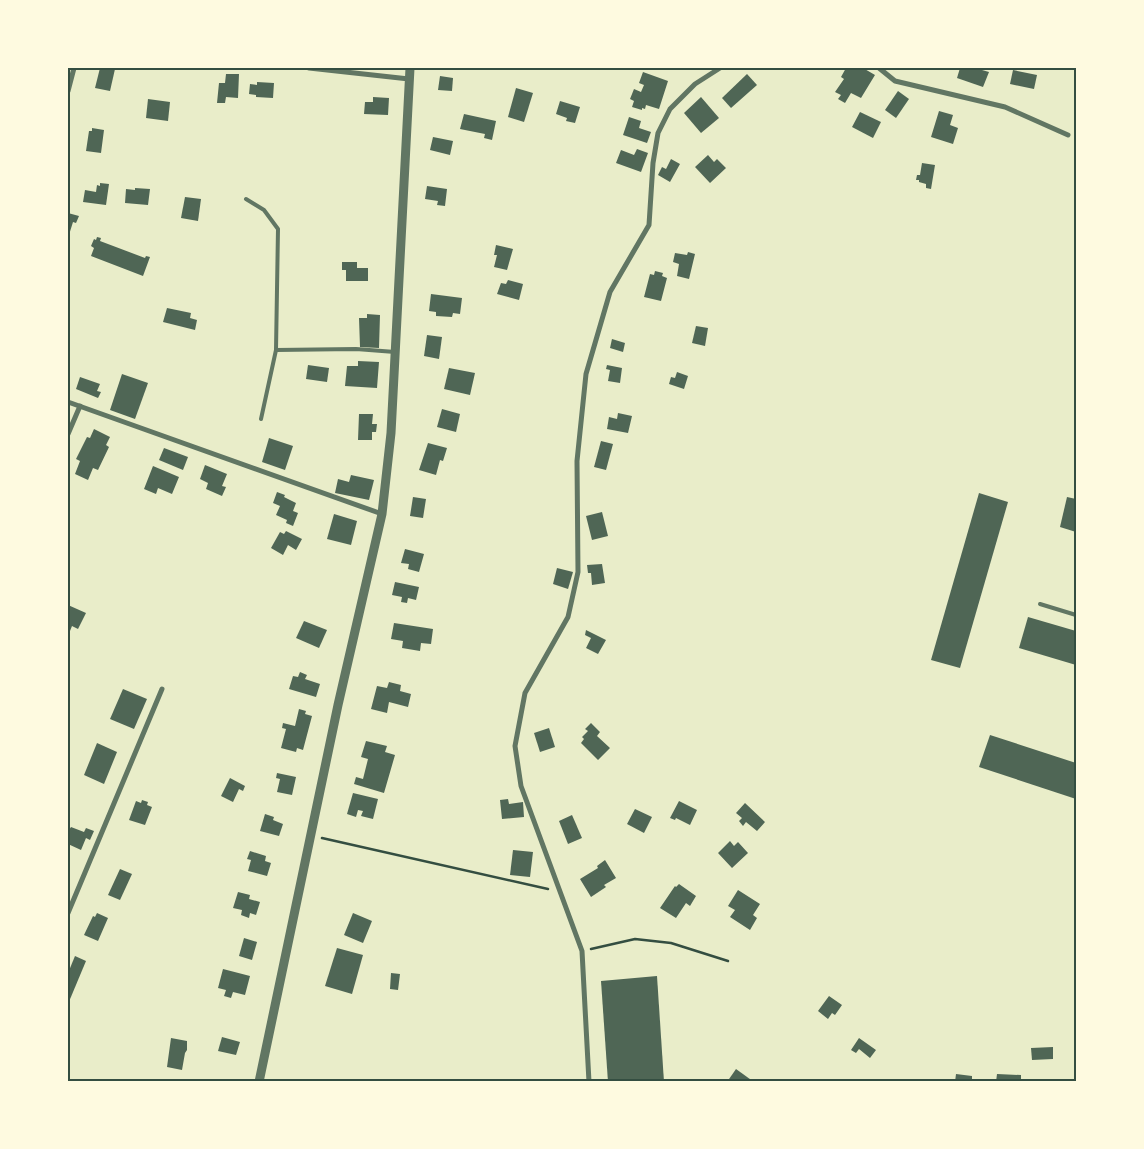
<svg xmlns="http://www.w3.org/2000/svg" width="1144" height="1149" font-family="'Work Sans',sans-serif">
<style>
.building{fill:#4f6655}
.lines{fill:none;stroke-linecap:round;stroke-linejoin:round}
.path{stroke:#344e41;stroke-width:2.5}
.service{stroke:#617663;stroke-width:4}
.minor{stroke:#617663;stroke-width:5}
.tertiary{stroke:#617663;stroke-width:9}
.neatline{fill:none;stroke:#344e41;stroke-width:2}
</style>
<rect width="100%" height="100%" fill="#e9edc9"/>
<g class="building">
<path d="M100 68 115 69 110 91 95 88Z"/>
<path d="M846 68 849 70 850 68H863L875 75 861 98 851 93 845 103 838 99 841 95 835 92 844 79 841 77Z"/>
<path d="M960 68H975L989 72 983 87 957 78Z"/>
<path d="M1013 70 1037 75 1034 89 1010 84Z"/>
<path d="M643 72 668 81 659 109 646 105 645 109 642 108V110L632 107 634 101 630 99 634 89 641 92 644 85 639 83Z"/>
<path d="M226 74H239L238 98 226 97 225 103H217L219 83H225Z"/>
<path d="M747 74 757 85 731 108 722 98Z"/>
<path d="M440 76 453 78 452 91 438 90Z"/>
<path d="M257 82 274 83 273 98 256 97V95L249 94 250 84 257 85Z"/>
<path d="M516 88 533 93 524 122 508 117Z"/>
<path d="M898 91 909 99 896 118 885 110Z"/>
<path d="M373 97 389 98 388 115 364 114 365 102H373Z"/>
<path d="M701 97 719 118 701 133 684 113Z"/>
<path d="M148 99 170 102 168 121 146 118Z"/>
<path d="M560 101 580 107 575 123 566 121 567 118 556 114Z"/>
<path d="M939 111 953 115 950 125 958 128 953 144 931 137Z"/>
<path d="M860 112 881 122 873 138 852 127Z"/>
<path d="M464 114 496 121 492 140 484 138 485 134 460 129Z"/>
<path d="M629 117 641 121 639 128 651 132 647 143 623 135Z"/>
<path d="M92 128 104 130 101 153 86 151 89 131H92Z"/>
<path d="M433 137 453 141 450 155 430 150Z"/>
<path d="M637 149 648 153 641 172 616 163 621 150 634 155Z"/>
<path d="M708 155 714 162 717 159 726 168 710 183 695 167Z"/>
<path d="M671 159 680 164 670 182 658 175 662 167 666 169Z"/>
<path d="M922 163 935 165 931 189 926 188V184L919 182V180H916L917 175H920Z"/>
<path d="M100 183 109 184 106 205 83 202 85 190 96 192 97 185 100 186Z"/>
<path d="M427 186 447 189 445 206 437 205 438 201 425 199Z"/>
<path d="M135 188 150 189 148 205 125 203 126 189 135 190Z"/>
<path d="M185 197 201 199 198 221 181 218Z"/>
<path d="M68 213 79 216 76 223 73 222 68 238Z"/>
<path d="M97 237 101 238 100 241 145 258 146 256 150 257 143 276 91 256 94 248 91 246 94 239 96 240Z"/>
<path d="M496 245 513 249 507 270 494 267 497 255H494Z"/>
<path d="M688 252 695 254 689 279 677 276 679 264 673 262 675 253 687 255Z"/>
<path d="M342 262H357V268H368V281H346V270H342Z"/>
<path d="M655 271 663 273 662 276 667 278 661 301 644 297 650 274 654 275Z"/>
<path d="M508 280 523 284 519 300 497 294 501 283 506 284Z"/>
<path d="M431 294 462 298 460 314 453 313 452 317 436 316V312L429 311Z"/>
<path d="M167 308 191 313 190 318 197 320 195 330 163 322Z"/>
<path d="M367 314 380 315 379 348 360 347 359 318H367Z"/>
<path d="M696 326 708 328 705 346 692 343Z"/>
<path d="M427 335 442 337 439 359 424 356Z"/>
<path d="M612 339 625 343 623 352 610 348Z"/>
<path d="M358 361 379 362 377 388 345 386 347 366H358Z"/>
<path d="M308 365 329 368 327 382 306 379Z"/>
<path d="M607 365 622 368 620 383 608 381 610 370 606 369Z"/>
<path d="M449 368 475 373 470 395 444 389Z"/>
<path d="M677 372 688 376 684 389 669 384 671 377 675 378Z"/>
<path d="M122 374 148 383 135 419 110 410Z"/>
<path d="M80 377 100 384 97 391 101 392 98 398 76 389Z"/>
<path d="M442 409 460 414 456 432 437 427Z"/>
<path d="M618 413 632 416 628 433 607 429 609 417 617 419Z"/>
<path d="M359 414H373L372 424H377L376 432H372V440H358Z"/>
<path d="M94 429 110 437 106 445 109 447 98 470 93 468 88 480 75 474 80 461 76 459 87 437 90 438Z"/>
<path d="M269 438 293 446 285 470 262 462Z"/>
<path d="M601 441 613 444 606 470 594 467Z"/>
<path d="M428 443 447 448 443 461 440 460 436 475 419 470Z"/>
<path d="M164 448 188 457 183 470 159 460Z"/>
<path d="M205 465 227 474 222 486 226 487 222 496 206 489 208 483 200 479Z"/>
<path d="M153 466 179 477 172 494 158 488 156 494 144 489Z"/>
<path d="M351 475 374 480 369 500 335 493 338 479 349 482Z"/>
<path d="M277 492 285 495 284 497 296 503 293 511 298 513 293 526 286 523 287 520 276 515 280 506 273 503Z"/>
<path d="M979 493 1008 502 960 668 931 660Z"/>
<path d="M413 497 426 499 423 518 410 516Z"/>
<path d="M1067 497 1076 499V532L1060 527Z"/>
<path d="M602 512 608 536 592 540 586 516Z"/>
<path d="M334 514 357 521 351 545 327 539Z"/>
<path d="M286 531 302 539 296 550 288 545 283 555 271 548 280 532 284 534Z"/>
<path d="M405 549 424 554 419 572 408 569 409 564 401 563Z"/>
<path d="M602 564 605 583 592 585 591 573H588L587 565Z"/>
<path d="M557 568 573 572 568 589 553 584Z"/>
<path d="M395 582 419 587 416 600 408 598 407 603 401 602 402 597 392 595Z"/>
<path d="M68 605 86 613 78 629 72 626 70 631 68 630Z"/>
<path d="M1028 617 1076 631V665L1019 648Z"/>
<path d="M304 621 327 630 319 648 296 638Z"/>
<path d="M394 623 433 629 431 644 421 643 420 651 402 648 403 641 391 639Z"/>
<path d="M586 630 606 640 598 654 586 648 591 638 585 635Z"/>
<path d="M300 672 307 675 305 679 320 684 316 697 289 689 293 676 298 677Z"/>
<path d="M389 682 401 685 400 691 411 694 408 707 389 702 387 713 371 709 377 686 387 688Z"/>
<path d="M123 689 147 699 134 729 110 719Z"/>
<path d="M299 709 306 711 305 714 312 716 303 750 297 748 296 752 281 748 286 729 282 728 283 723 295 726Z"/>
<path d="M591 723 600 732 597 736 610 748 598 760 581 743 584 739 582 737 588 731 585 729Z"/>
<path d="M549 728 555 747 540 752 534 733Z"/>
<path d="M990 735 1076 763V799L979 767Z"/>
<path d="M366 741 387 746 385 752 395 755 384 793 354 784 356 777 363 779 368 759 361 757Z"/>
<path d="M97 743 117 752 104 784 84 775Z"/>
<path d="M277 773 296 777 292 795 277 792 280 779 276 778Z"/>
<path d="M230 778 245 786 243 791 239 789 233 802 221 796Z"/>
<path d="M353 793 378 799 373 819 361 816 363 811 358 810 356 817 347 814Z"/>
<path d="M508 799 509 804 523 802 524 817 502 819 500 800Z"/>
<path d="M142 800 148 802 147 805 152 807 145 825 129 820 136 801 141 803Z"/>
<path d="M679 801 697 810 690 825 676 818 675 820 670 818Z"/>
<path d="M745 803 765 822 757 831 746 822 743 826 739 821 742 818 736 813Z"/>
<path d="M635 809 652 817 644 833 627 824Z"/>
<path d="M265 814 274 817 273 820 283 824 279 836 260 831Z"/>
<path d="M572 815 582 838 568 844 559 821Z"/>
<path d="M71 827 84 832 86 828 94 831 90 840 86 838 81 850 68 844V829L69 830Z"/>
<path d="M730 841 734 846 738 842 748 853 732 868 718 853Z"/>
<path d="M513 850 533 852 530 877 510 875Z"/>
<path d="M250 851 266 856 265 861 271 863 267 876 248 871 251 860 247 859Z"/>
<path d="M605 860 616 878 604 885 606 887 591 897 580 879 598 868 597 866Z"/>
<path d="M120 869 132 874 120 900 108 895Z"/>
<path d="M679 884 696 896 690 906 686 903 676 918 660 908 675 886 676 887Z"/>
<path d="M738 890 760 904 753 915 757 918 750 930 730 917 735 910 728 906Z"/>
<path d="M238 892 250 895 249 899 260 902 256 915 250 913 249 918 241 915 242 910 233 908Z"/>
<path d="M97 913 108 918 98 941 84 935 93 916 95 917Z"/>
<path d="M353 913 372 921 363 943 344 935Z"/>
<path d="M244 938 257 942 252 960 239 956Z"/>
<path d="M337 948 363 955 352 994 325 986Z"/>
<path d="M75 956 86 961 68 1004V973Z"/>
<path d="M223 969 250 976 245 995 233 992 231 998 224 996 226 990 218 988Z"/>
<path d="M391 973 400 974 398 990 390 989Z"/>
<path d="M657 976 664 1082H608L601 981Z"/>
<path d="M829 996 842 1005 835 1015 832 1013 828 1019 818 1011Z"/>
<path d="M222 1037 240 1042 236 1055 218 1051Z"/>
<path d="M171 1038 187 1041V1050L185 1053 182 1070 167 1067Z"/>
<path d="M859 1038 876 1050 870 1058 859 1049 856 1053 851 1050Z"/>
<path d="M1053 1047V1059L1032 1060 1031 1048Z"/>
<path d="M736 1069 754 1082H727Z"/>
<path d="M956 1074 972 1076V1082H955Z"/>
<path d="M997 1074 1021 1075V1082H996Z"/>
</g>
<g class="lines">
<g class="path">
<path d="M322 838 548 889"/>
<path d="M591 949 635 939 671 943 728 961"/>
</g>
<g class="service">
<path d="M246 199 264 210 278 229 276 350 261 419"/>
<path d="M276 350 356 349 395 352"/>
<path d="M1040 604 1076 615"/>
</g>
<g class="minor">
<path d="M309 68 409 79"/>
<path d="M879 68 895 81 1005 107 1068 135"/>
<path d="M68 91 74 68"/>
<path d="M68 402 382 514"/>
<path d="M68 434 80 406"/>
<path d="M68 913 162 689"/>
<path d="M589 1082 582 951 521 786 515 746 525 693 568 617 578 572 577 461 586 374 610 292 649 225 653 163 658 133 670 109 695 84 720 68"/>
</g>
<path class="tertiary" d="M259 1082 338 705 382 514 391 433 410 68"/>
</g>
<rect width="1144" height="1149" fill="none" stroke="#fefae0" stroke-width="138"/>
<rect x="69" y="69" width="1006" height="1011" class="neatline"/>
</svg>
